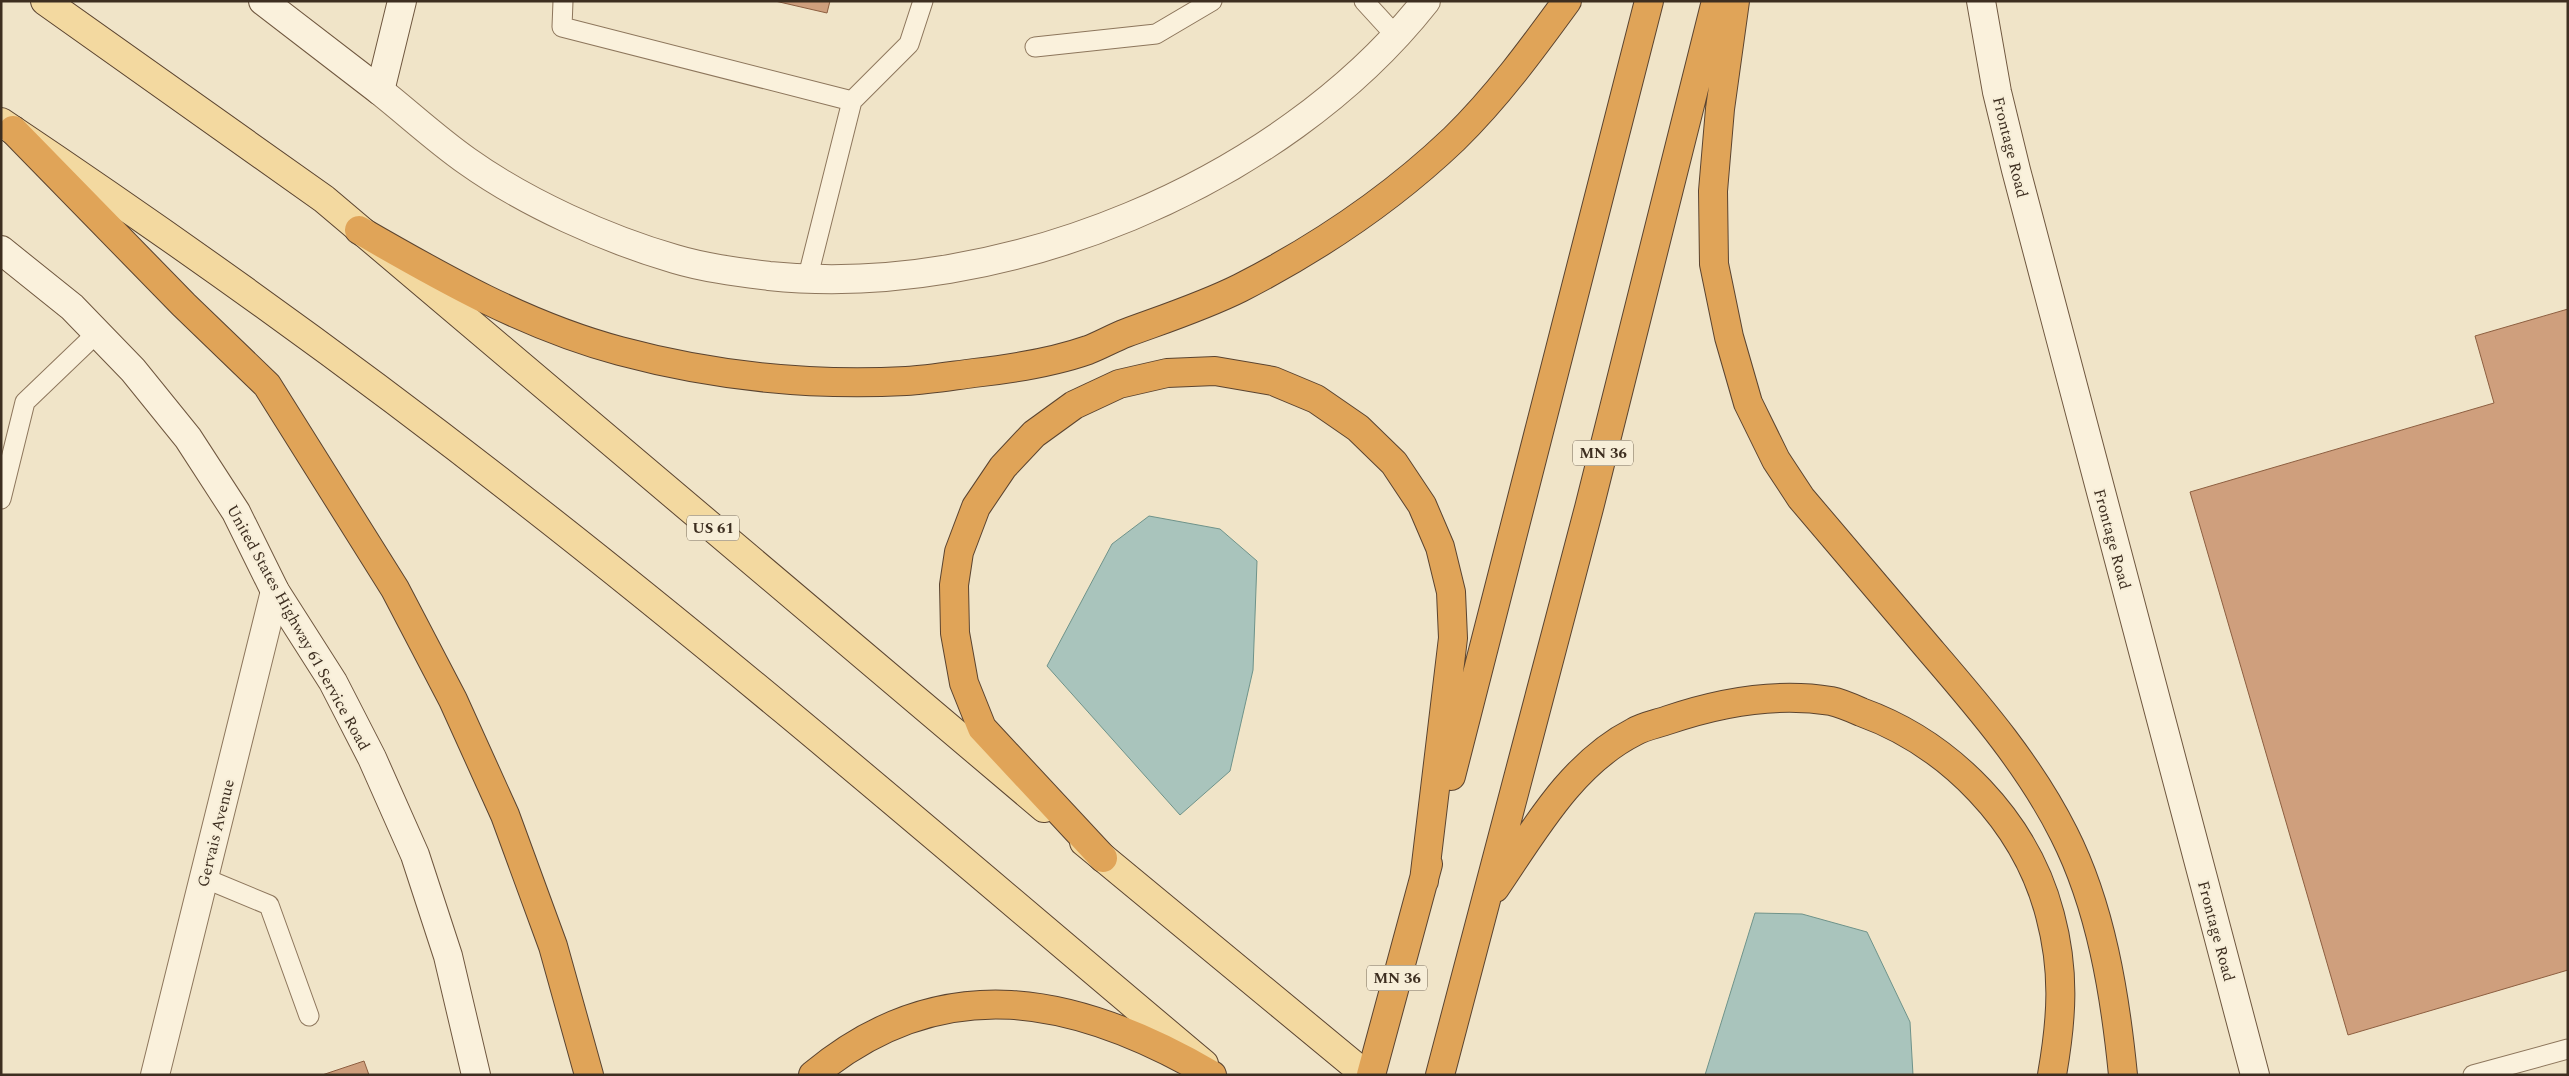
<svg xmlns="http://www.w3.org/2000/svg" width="2569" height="1076" font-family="Spectral,serif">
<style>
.water{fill:#a9c4bc;stroke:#6f938a}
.building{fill:#cf9f7d;stroke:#8d5f41}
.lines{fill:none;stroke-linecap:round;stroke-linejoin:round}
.lane-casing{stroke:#8d765c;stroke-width:21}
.street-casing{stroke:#8d765c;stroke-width:30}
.secondary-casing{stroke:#6f573f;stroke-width:30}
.primary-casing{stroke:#5b4430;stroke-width:30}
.highway-casing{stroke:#5b4430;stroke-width:30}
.lane{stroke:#faf1dc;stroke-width:19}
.street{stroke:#faf1dc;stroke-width:28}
.secondary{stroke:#faf1dc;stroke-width:28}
.primary{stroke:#f3d9a0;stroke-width:28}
.highway{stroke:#e0a458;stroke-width:28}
.labels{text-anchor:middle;stroke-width:4;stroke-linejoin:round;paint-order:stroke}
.shield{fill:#f7eed8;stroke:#756857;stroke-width:1}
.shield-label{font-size:15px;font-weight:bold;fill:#3d2e20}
.street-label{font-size:16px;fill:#3d2e20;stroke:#f7eed8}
</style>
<rect width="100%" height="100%" fill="#f0e4c8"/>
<!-- water -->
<path class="water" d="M1149 516 1220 529 1257 561 1253 670 1230 771 1180 815 1047 666 1112 544Z
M1755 913 1802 914 1867 932 1910 1022 1913 1075H1705Z"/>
<!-- building -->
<path class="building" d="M775 1H830L827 13Z
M2568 309V970L2348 1035 2190 492 2494 403 2475 336Z
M364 1061 369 1075H322Z"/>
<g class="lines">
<defs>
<path id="lane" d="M563 1 562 27 852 101 909 44 923 1
M1364 1 1396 36
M1035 47 1156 34 1212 1
M807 280 852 101
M1 499 25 402 97 333
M204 878 269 905 309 1016
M2473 1075 2568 1049"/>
<path id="street" d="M380 91C409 114 437 140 467 161 526 203 606 239 675 259 705 268 738 272 769 276 1001 300 1281 185 1426 1
M155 1075 275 591"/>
<path id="secondary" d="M263 1 380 91 402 1
M1981 1 1997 92 2016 170 2255 1075
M1 250 72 307 133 370 188 438 236 512 275 591 333 682 372 758 415 855 448 956 476 1075"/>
<path id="primary" d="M45 1 324 199 1044 808
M1 122C180 242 355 367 524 500 756 681 979 875 1204 1064
M1084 842 1366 1075"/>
<path id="highway" d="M1735 1 1720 109 1713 191 1714 264 1729 337 1748 403 1776 460 1801 498C1844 549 1888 600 1931 651 1980 708 2030 766 2064 834 2101 907 2115 994 2123 1075
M13 130 184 305 267 385 395 589 453 700 505 815 553 946 589 1075
M359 230C442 278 526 326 620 351 713 376 809 386 906 381 928 380 951 376 974 373 1010 369 1054 362 1088 350 1101 345 1113 338 1126 333 1164 319 1204 306 1240 288 1318 248 1391 199 1454 139 1497 97 1532 49 1567 1
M1451 776 1649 1
M1103 858 982 728 964 683 955 633 954 585 959 552 976 507 1003 467 1034 434 1074 405 1119 384 1167 373 1215 371 1273 381 1316 399 1358 428 1394 463 1422 505 1440 547 1451 592 1453 638 1424 881
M1495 888C1534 831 1571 764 1634 732 1644 726 1657 724 1668 720 1721 702 1775 692 1831 701 1841 703 1852 708 1861 712 1950 744 2026 822 2050 915 2065 971 2062 1018 2052 1075
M813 1075C943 967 1077 996 1212 1075
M1371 1075 1428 864
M1440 1075 1589 508 1716 1"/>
</defs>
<!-- lane casing -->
<use href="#lane" class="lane-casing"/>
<!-- street casing -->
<use href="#street" class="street-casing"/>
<!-- secondary casing -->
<use href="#secondary" class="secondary-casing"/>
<!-- primary casing -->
<use href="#primary" class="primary-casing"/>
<!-- highway casing -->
<use href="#highway" class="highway-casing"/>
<!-- lane -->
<use href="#lane" class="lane"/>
<!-- street -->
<use href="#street" class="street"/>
<!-- secondary -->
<use href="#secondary" class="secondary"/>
<!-- primary -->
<use href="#primary" class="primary"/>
<!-- highway -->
<use href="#highway" class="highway"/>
</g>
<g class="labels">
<!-- shield labels -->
<g class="shield">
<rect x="1573" y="440.5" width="60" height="25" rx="4"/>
<rect x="687" y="515.5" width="52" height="25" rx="4"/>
<rect x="1367" y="965.5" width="60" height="25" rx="4"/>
</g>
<g class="shield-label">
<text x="1603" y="458">MN 36</text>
<text x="713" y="533">US 61</text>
<text x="1397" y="983">MN 36</text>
</g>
<!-- street labels -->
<g class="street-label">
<text transform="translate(2011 147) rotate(76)" y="6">Frontage Road</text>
<text transform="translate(2113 539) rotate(75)" y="6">Frontage Road</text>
<text transform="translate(299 627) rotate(61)" y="6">United States Highway 61 Service Road</text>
<text transform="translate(215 833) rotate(-76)" y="6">Gervais Avenue</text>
<text transform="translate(2217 931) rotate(75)" y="6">Frontage Road</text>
</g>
</g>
<!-- border -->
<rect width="2569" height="1076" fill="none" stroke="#3d2e20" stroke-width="5"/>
</svg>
